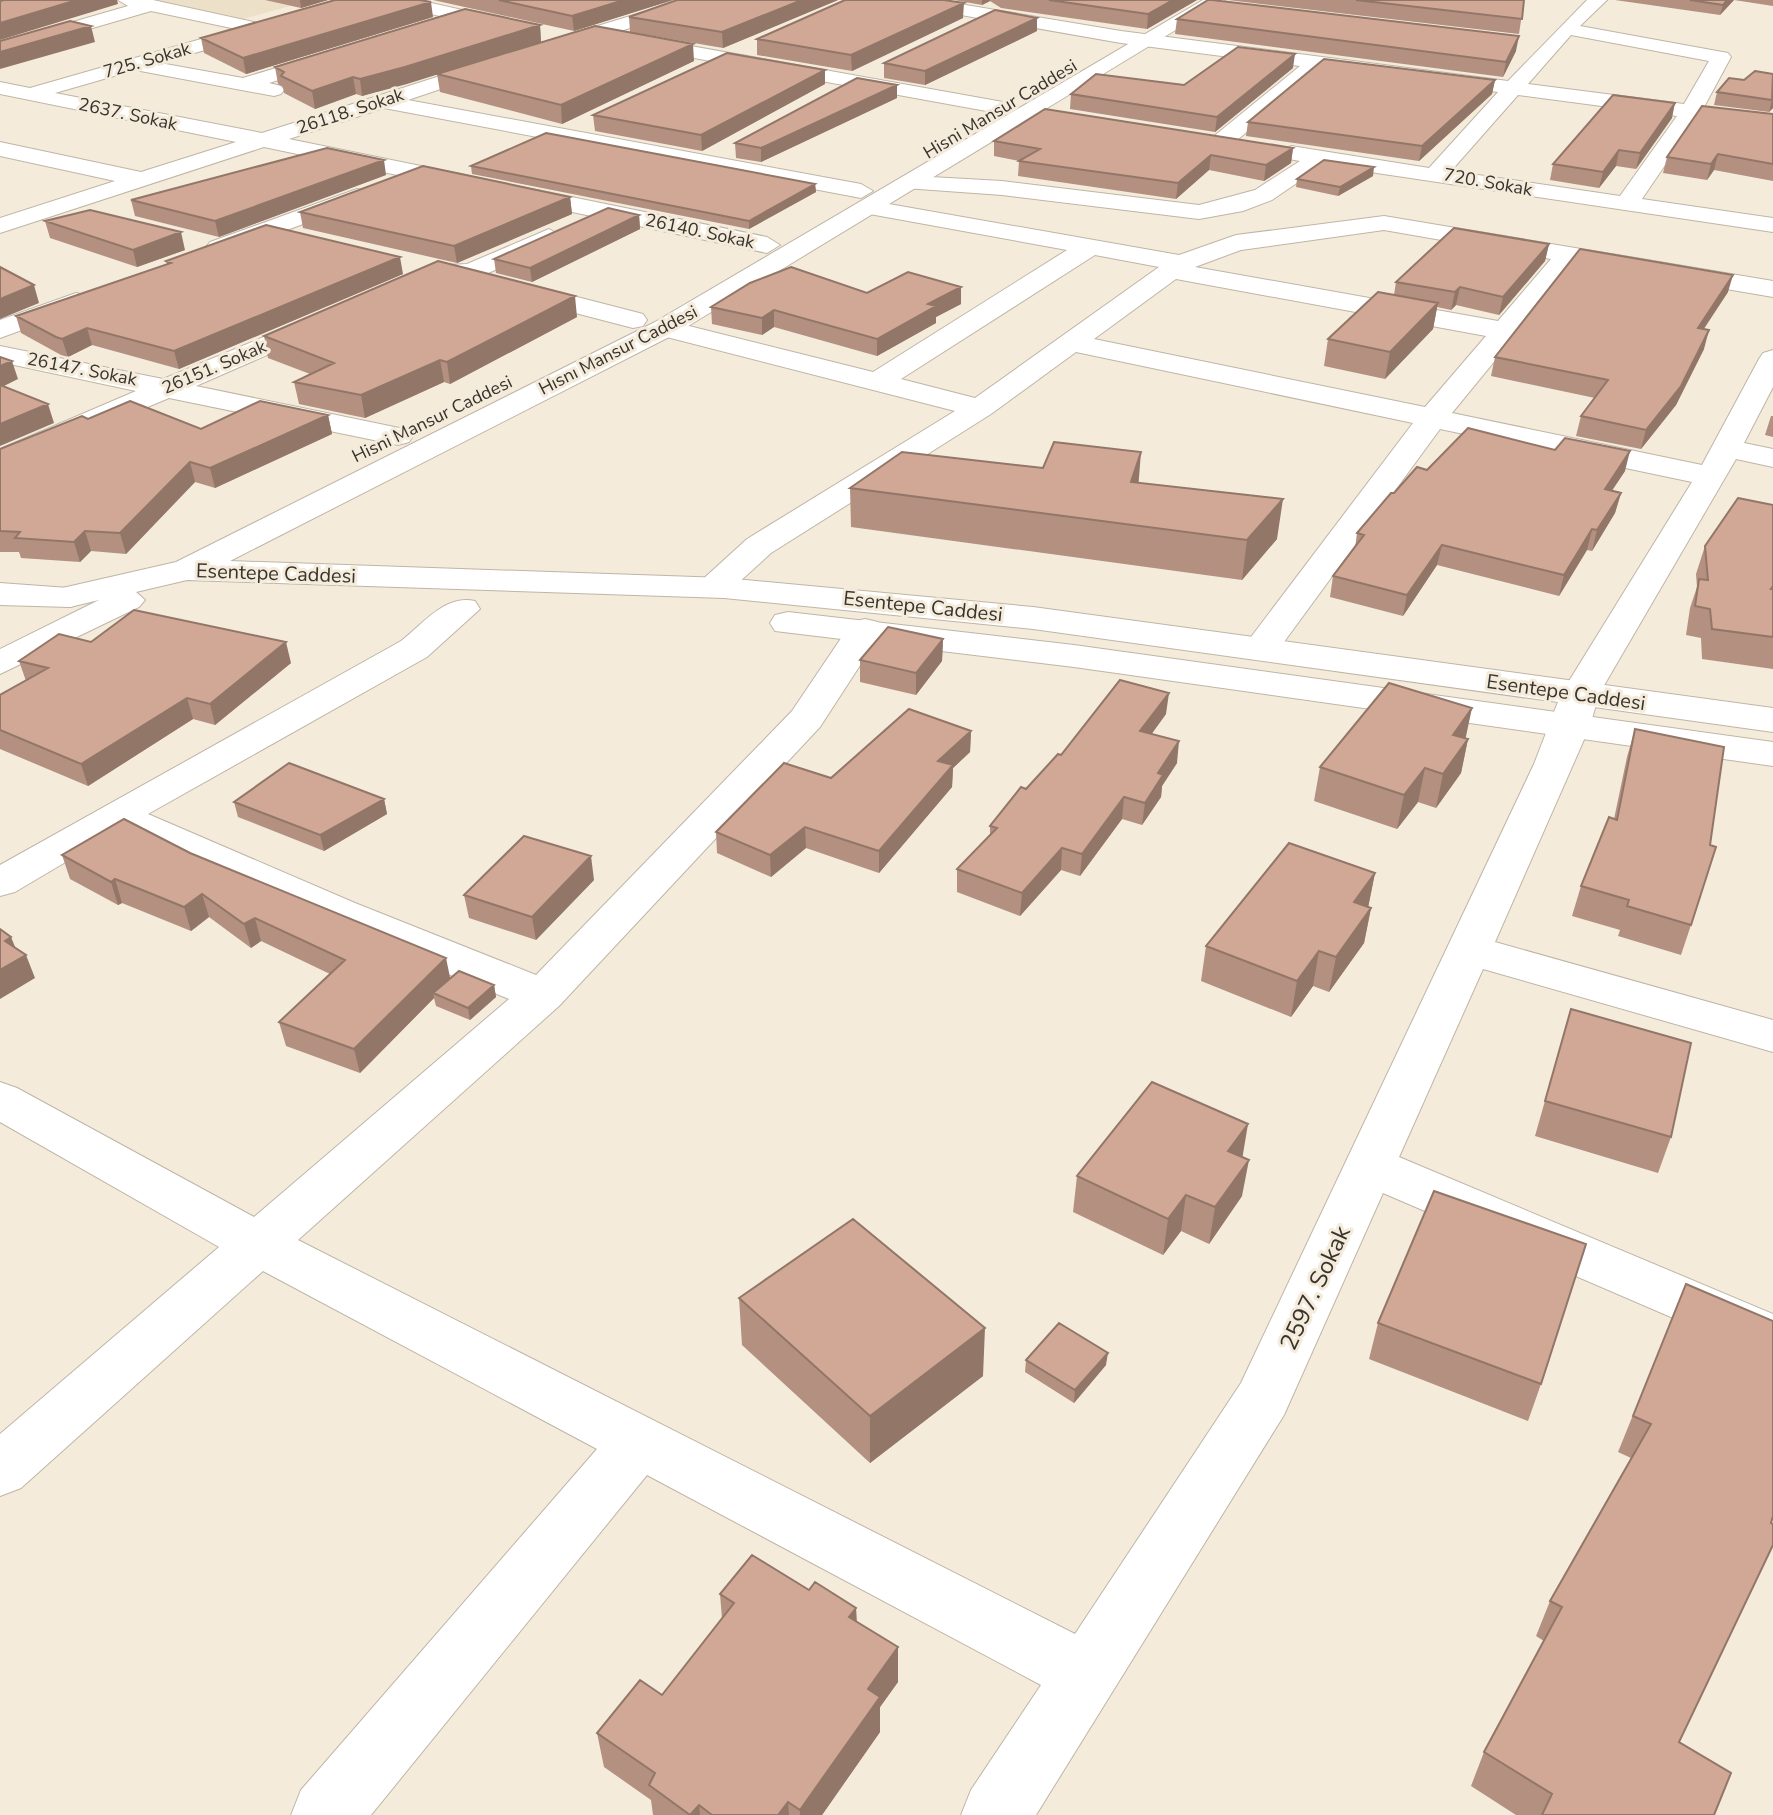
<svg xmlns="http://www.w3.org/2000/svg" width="1773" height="1815" font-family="'Nunito Sans',sans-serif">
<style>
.built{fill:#ede0c9}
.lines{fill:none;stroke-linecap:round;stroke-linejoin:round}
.minor-casing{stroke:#bfb5a6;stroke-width:2}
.major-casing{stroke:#bfb5a6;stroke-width:2}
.minor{fill:#fff;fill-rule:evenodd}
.major{fill:#fff;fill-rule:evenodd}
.wall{fill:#b39080}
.shaded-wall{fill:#927668}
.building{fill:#d0a895;stroke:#927668;stroke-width:2}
.labels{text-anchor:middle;stroke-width:6;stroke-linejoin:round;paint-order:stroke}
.far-street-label{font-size:18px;fill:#37332d;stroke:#f4ebdb}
.street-label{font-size:20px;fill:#37332d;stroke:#f4ebdb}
.near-street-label{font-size:24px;fill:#37332d;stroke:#f4ebdb}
</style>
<rect width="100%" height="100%" fill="#f4ebdb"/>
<!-- built -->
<path class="built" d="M157 0H312L243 19Z"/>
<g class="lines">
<defs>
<path id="minor" d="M118 0H153L258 23 339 0H368L365 4 160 63 243 78 335 50 345 56 342 60 269 83 281 86 284 90 281 94 274 96 135 70 55 93 262 133 493 59 503 65 500 69 408 100 861 184 873 191 861 198 384 108 289 139 767 237 780 245 767 253 264 147 0 233V218L115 181 0 156V142L141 172 236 142 0 94V82L30 88 236 29 151 11 0 55V43L128 6Z
M385 0H418L515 22 517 26 508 32 388 4Z
M683 0H711L708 4 562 49 555 51 545 45 548 41Z
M895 0H936L1121 31 1508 81 1587 0H1607L1580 26 1728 53 1731 57 1704 107 1773 116V128L1697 118 1642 199 1773 218V232L1323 165 1272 200 1243 211 1199 219 1002 195 905 188 901 183 913 176 1002 181 1199 205 1255 190 1300 161 1283 158 1280 153 1291 146 1429 168 1498 92 1321 69 1229 147 1221 149 1210 142 1213 137 1300 66 1121 43 904 5ZM1571 35 1709 61 1684 104 1528 84ZM1518 95 1677 116 1620 196 1451 171Z
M635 36 1003 102 1014 108 1003 114 628 46 625 42Z
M357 189 365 191 369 196 365 201 228 252H210L206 247 210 242Z
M872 201 1179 255 1236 235 1384 216 1773 281V297L1575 263 1452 413 1702 465 1759 359 1763 353 1773 350V387L1744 443 1773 449V467L1736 459 1599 694 1590 726 1495 942 1773 1020V1052L1483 969 1399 1157 1773 1314V1361L1383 1193 1284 1415 1036 1815H961L971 1790 1041 1685 647 1475 371 1815H291L301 1790 597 1449 263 1271 21 1488 0 1496V1434L219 1247 0 1122V1082L17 1088 254 1217 509 999 323 923 118 831 15 892 0 896V865L401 641C423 624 445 594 475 601L480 609 427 657 148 814 355 903 536 975 792 711 852 622 865 619 878 622 883 630 820 727 559 1006 298 1240 1075 1634 1241 1383 1534 764 1561 694 1692 482 1440 429 1273 657 1260 660 1247 657 1242 649 1413 423 1076 352 991 414 771 553 726 594 714 597 702 594 697 587 702 580 747 539 955 411 655 334 651 328 655 322 665 320 873 372 1067 250 864 213 860 208ZM1384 230 1551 259 1498 321 1195 267 1241 250ZM1095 255 1159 267 975 398 901 379ZM1176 279 1486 336 1425 407 1094 339Z
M549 229 561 236 558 241 484 275 457 282 441 279 416 289 403 281 429 266 467 264Z
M519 282 643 314 647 320 643 326 633 328 510 296 506 290 510 284Z
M76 293 85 295 89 301 85 307 0 338V320Z
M319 314 329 316 333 322 329 328 196 386 409 430 413 436 409 442 398 445 169 398 0 469V449L136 391 0 362V346L163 379Z
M0 583 82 589 88 596 82 603 70 607 0 605Z"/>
<path id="major" d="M1203 0H1225L675 334 230 561 724 578 1033 607 1773 708V732L1033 629 724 598 187 580 136 592 145 600 139 607 0 674V649L99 600 70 607 58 603 52 596 58 589 176 562 655 322Z
M788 612 1074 645 1773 742V766L1074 667 775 631 770 623 775 615Z"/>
</defs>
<!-- minor casing -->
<use href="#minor" class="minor-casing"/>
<!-- major casing -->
<use href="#major" class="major-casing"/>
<!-- minor -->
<use href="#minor" class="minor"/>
<!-- major -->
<use href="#major" class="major"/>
</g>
<!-- wall -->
<path class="wall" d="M265 0H328L301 8Z
M433 0H673L574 31Z
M677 0H838L723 48 630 32 629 17Z
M954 0H1197L1147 29 1001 8 990 1 982 5Z
M1228 0H1524L1519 34Z
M1615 0H1773V6L1734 0 1720 15Z
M433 17 246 74 204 53 201 38Z
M963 18 852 71 757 55V39Z
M1177 19 1516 51 1503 77 1175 34Z
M540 25 541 42 694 61 562 124 440 92 437 74 362 96 356 94 315 109 284 93 283 87 278 84 275 67Z
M1037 31 925 85 884 78V63Z
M1293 68 1215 132 1070 109 1071 94 1184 85Z
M1773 74V108L1769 112 1714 105 1717 92 1744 80Z
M1495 80 1492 94 1419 161 1246 136 1248 122Z
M825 84 702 151 595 131 593 115Z
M897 85V98L761 162 736 158 735 143Z
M1773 114V181L1714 170 1707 180 1663 173 1667 157Z
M1672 118 1636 169 1616 166 1599 188 1550 180 1553 164Z
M994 141 1293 148 1291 163 1264 181 1209 170 1176 199 1018 176 1019 161 994 156Z
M471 166 815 184 816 192 749 229 472 174Z
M386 175 219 237 135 216 131 200Z
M1373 176 1338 196 1296 187 1297 179Z
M570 197 572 214 457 263 303 228 300 212Z
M639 215 640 229 532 282 496 273 494 259Z
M45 221 185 250 137 267 50 238Z
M1549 244 1545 261 1499 315 1456 305 1451 310 1437 307 1433 329 1385 379 1324 366 1328 339 1394 295 1396 282Z
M166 261 403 274 179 369 92 345 68 357 61 355 21 333 16 316 167 264Z
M1728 292 1704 329V349L1676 405 1641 449 1576 436 1581 416 1595 398 1491 376 1495 357Z
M867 293 961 304 936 317V323L877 356 774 327 762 335 712 324 711 307Z
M577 317 450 384 444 382 365 418 299 404 294 382 310 374 268 358 264 336Z
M328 415 332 434 215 488 195 482 126 554 91 551 80 562 21 558 19 552H0V449L88 419 201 429Z
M1771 416H1773V437L1765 435Z
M1427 470 1625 471 1612 491 1621 493 1615 513 1592 551 1587 550 1559 596 1437 565 1403 616 1330 597 1333 576 1355 548 1357 533 1394 493Z
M1138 483 1277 539 1242 580 851 527 850 488Z
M1773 505V669L1702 659 1701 638 1686 635 1690 608 1697 587 1696 574 1705 546Z
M943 639 942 661 916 695 860 682V660Z
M91 642 291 663 215 725 193 719 88 786 0 749V695L26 681 19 661Z
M1166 714 1151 734 1177 763 1162 786 1161 797 1142 825 1122 819 1080 876 1061 870 1020 916 957 892V869L990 836V826L1026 789 1061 755Z
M1635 729 1691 925 1681 955 1618 936 1620 930 1572 916 1581 886 1614 819 1627 757Z
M971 731 970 752 953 768 952 787 879 873 806 848 771 877 717 853 716 832 831 778Z
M1468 739 1461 773 1436 808 1418 802 1397 829 1314 801 1320 767Z
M384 799 387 814 324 851 238 817 234 802Z
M190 853 450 979 494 985 496 997 470 1020 436 1006 434 998 360 1073 286 1046 279 1022 330 974 261 941 251 948 209 917 191 931 122 903 118 905 70 879 62 855Z
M1375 873 1368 907 1371 908 1364 943 1329 992 1313 986 1291 1017 1201 981 1206 946Z
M594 880 536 940 469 918 464 895Z
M1571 1009 1671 1137 1658 1173 1535 1136Z
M1242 1157V1196L1209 1244 1181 1231 1163 1255 1073 1212 1077 1176Z
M1686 1284 1679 1742 1714 1815H1516L1471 1786 1484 1752 1544 1641 1536 1636 1550 1601 1631 1458 1618 1452Z
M739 1298 983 1376 870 1463 742 1345Z
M1378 1323 1541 1384 1528 1421 1369 1359Z
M1026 1360 1106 1365 1074 1403 1025 1372Z
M809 1590 856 1608 857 1622 898 1647V1682L880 1707V1732L822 1815H653L651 1800 604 1767 597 1733 662 1695 722 1619 720 1594Z"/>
<!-- shaded-wall -->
<path class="shaded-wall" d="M77 0H117L118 4 0 40V23Z
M300 0H328L301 8Z
M624 0H673L574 31 572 16Z
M802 0H838L723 48 722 32Z
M982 0H990V1L982 5Z
M1173 0H1197L1147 29 1148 14Z
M1727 0H1734L1720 15 1723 5Z
M431 2 433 17 246 74 243 58Z
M964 3 963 18 852 71 851 55Z
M1037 18V31L925 85V71Z
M540 25 541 42 407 84 362 96 360 79Z
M91 26 95 42 0 69V52Z
M1519 36 1516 51 1503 77 1506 62Z
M693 44 694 61 562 124 561 105Z
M1295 54 1293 68 1215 132 1217 117Z
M825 70V84L702 151 701 135Z
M353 77 356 94 315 109 312 91Z
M1495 80 1492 94 1419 161 1422 146Z
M897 85V98L761 162V148Z
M1773 99V108L1769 112 1772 100Z
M1675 103 1672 118 1636 169 1640 153Z
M1293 148 1291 163 1264 181 1266 165Z
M1619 150 1616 166 1599 188 1603 172Z
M1718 154 1714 170 1707 180 1711 164Z
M1211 155 1209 170 1176 199 1178 183Z
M384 160 386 175 219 237 215 221Z
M1374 167 1373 176 1338 196 1340 187Z
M815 184 816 192 749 229V221Z
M570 197 572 214 457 263 454 246Z
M639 215 640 229 532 282 530 268Z
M181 232 185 250 137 267 133 250Z
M1549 244 1545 261 1499 315 1503 297Z
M400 257 403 274 179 369 174 351Z
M1733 275 1728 292 1692 346 1698 328Z
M34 285 39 303 0 319V299Z
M961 287V304L936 317V323L877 356V339L928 304Z
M1460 287 1456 305 1451 310 1455 292Z
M575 296 577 317 450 384 447 362Z
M1438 303 1433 329 1385 379 1390 352Z
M774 310V327L762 335V318Z
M87 328 92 345 68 357 62 339Z
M1709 330 1704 349 1676 405 1641 449 1646 430Z
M440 360 444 382 365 418 361 395Z
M12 361 18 379 0 388V366Z
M48 404 54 423 0 446V424Z
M328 415 332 434 215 488 210 468Z
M1630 451 1625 471 1599 509 1605 489Z
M1141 452 1138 490 1131 482Z
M190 462 195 482 126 554 120 533Z
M1621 493 1615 513 1592 551 1597 530Z
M1283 499 1277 539 1242 580 1247 540Z
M1592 529 1587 550 1559 596 1564 575Z
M85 531 91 551 80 562 74 542Z
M1442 545 1437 565 1403 616 1407 595Z
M943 639 942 661 916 695V673Z
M286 642 291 663 215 725 210 704Z
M1169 693 1166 714 1138 753 1140 731Z
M187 698 193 719 88 786 81 764Z
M1472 708 1465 741 1453 735Z
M971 731 970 752 953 768 952 787 879 873V851L938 761Z
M1468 739 1461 773 1436 808 1443 774Z
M1179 741 1177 763 1162 786 1161 797 1142 825 1145 803 1158 773Z
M1425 768 1418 802 1397 829 1404 795Z
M1124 797 1122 819 1080 876 1082 854Z
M384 799 387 814 324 851 320 835Z
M805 827 806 848 771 877 770 855Z
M1062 848 1061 870 1020 916 1022 893Z
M591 856 594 880 536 940 532 917Z
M1375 873 1368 908 1354 902Z
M115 879 122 903 118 905 111 882Z
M202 894 209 917 191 931 184 907Z
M1371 908 1364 943 1329 992 1336 957Z
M255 918 261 941 251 948 244 924Z
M11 937 20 959 26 955 35 978 0 999V970L5 941Z
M1319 951 1313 986 1291 1017 1297 981Z
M446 958 451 982 433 993 434 998 360 1073 354 1049Z
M494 985 496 997 470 1020 468 1008Z
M1248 1124 1242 1160 1228 1151Z
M1249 1160 1242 1196 1209 1244 1215 1207Z
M1186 1195 1181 1231 1163 1255 1168 1219Z
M985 1328 983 1376 870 1463V1416Z
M1108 1353 1106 1365 1074 1403 1075 1390Z
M856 1608 857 1643 849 1617Z
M898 1647V1682L880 1707V1732L822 1815H800V1810L868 1689Z
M788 1802 789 1815H778Z
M699 1805 700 1815H691Z"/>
<!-- building -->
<path class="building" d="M4 0H77L0 23V1Z
M335 0H420L431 2 243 58 201 38Z
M499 0H624L572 16Z
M677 0H802L722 32 629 17Z
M845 0H944L964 3 851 55 757 39Z
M1049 0H1173L1148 14Z
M1208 0H1212L1519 36 1506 62 1177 19Z
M1356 0H1524L1522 19Z
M1690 0H1727L1723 5Z
M465 9 540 25 405 67 360 79 353 77 312 91 281 76 284 72 275 67Z
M995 10 1037 18 925 71 884 63Z
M70 21 91 26 0 52V41Z
M595 26 693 44 561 105 437 74Z
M1238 47 1295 54 1217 117 1071 94 1096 74 1184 85Z
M727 53 825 70 701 135 593 115Z
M1324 59 1495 80 1422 146 1248 122Z
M1755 71 1773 74 1772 100 1717 92 1729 78 1744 80Z
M857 78 897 85 761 148 735 143Z
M1613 95 1675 103 1640 153 1619 150 1603 172 1553 164Z
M1702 106 1773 114V164L1718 154 1711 164 1667 157Z
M1045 109 1293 148 1266 165 1211 155 1178 183 1019 161 1040 149 994 141Z
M546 133 815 184 749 221 471 166Z
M327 148 384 160 215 221 131 200Z
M1324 160 1374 167 1340 187 1297 179Z
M423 166 570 197 454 246 300 212Z
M608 208 639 215 530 268 494 259Z
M90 210 181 232 133 250 45 221Z
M266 225 400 257 174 351 87 328 62 339 56 337 16 316 171 263 166 261Z
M1454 228 1549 244 1503 297 1460 287 1455 292 1396 282Z
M1580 249 1733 275 1698 328 1709 330 1681 386 1646 430 1581 416 1608 380 1495 357Z
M438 261 575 296 447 362 440 360 361 395 294 382 334 363 264 336Z
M0 267 34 285 0 299Z
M791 267 867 293 908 272 961 287 928 304 936 306 877 339 774 310 762 318 711 307 750 283Z
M1378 292 1438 303 1390 352 1328 339Z
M0 357 12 361 0 366Z
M0 385 48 404 0 424Z
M130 401 201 429 260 401 328 415 210 468 190 462 120 533 85 531 74 542 15 538 20 532 0 531V449L82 416 88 419Z
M1468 428 1555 450 1565 438 1630 451 1605 489 1621 493 1597 530 1592 529 1564 575 1442 545 1407 595 1333 576 1364 535 1357 533 1391 493H1394L1417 467 1427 470Z
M1054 442 1141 452 1131 482 1283 499 1247 540 850 488 902 452 1043 468Z
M1738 498 1773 505V586L1771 589H1773V637L1712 629 1710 609 1695 606 1699 579 1708 580 1705 546Z
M134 610 286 642 210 704 187 698 81 764 0 730V695L48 668 19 661 59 634 91 642Z
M888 627 943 639 916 673 860 660Z
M1120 680 1169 693 1140 731 1179 741 1158 773 1163 775 1145 803 1124 797 1082 854 1062 848 1022 893 957 869 997 828 990 826 1021 787 1026 789 1058 754 1061 755Z
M1389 683 1472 708 1453 735 1468 739 1443 774 1425 768 1404 795 1320 767Z
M909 709 971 731 938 761 953 765 879 851 805 827 770 855 716 832 784 763 831 778Z
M1635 729 1724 747 1710 845 1716 847 1691 925 1627 906 1629 900 1581 886 1609 817 1617 820Z
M289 763 384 799 320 835 234 802Z
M124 819 190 853 446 958 354 1049 279 1022 345 960 255 918 244 924 202 894 184 907 115 879 111 882 62 855Z
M524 836 591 856 532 917 464 895Z
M1289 843 1375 873 1354 902 1371 908 1336 957 1319 951 1297 981 1206 946Z
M0 929 11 937 5 941 26 955 0 970Z
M459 971 494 985 468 1008 433 993Z
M1571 1009 1691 1043 1671 1137 1545 1101Z
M1152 1082 1248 1124 1228 1151 1249 1160 1215 1207 1186 1195 1168 1219 1077 1176Z
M1434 1191 1586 1244 1541 1384 1378 1323Z
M853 1219 985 1328 870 1416 739 1298Z
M1686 1284 1773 1321V1516L1771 1523 1773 1524V1545L1679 1742 1731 1773 1714 1815H1542L1552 1794 1484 1752 1562 1607 1550 1601 1651 1424 1633 1416Z
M1059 1323 1108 1353 1075 1390 1026 1360Z
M752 1555 809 1590 815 1582 856 1608 849 1617 898 1647 868 1689 880 1697 800 1810 788 1802 778 1815H712L699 1805 690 1815 649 1785 655 1773 597 1733 640 1680 662 1695 734 1603 720 1594Z"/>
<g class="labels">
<!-- far-street labels -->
<g class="far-street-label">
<text transform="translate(147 60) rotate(-16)" y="6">725. Sokak</text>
<text transform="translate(1000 109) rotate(-31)" y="6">Hisni Mansur Caddesi</text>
<text transform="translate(350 111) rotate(-18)" y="6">26118. Sokak</text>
<text transform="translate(128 114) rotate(12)" y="6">2637. Sokak</text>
<text transform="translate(1488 182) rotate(10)" y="6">720. Sokak</text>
<text transform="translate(700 231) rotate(12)" y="6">26140. Sokak</text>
<text transform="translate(618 350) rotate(-27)" y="6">Hısnı Mansur Caddesi</text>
<text transform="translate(214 367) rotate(-23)" y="6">26151. Sokak</text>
<text transform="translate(82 369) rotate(11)" y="6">26147. Sokak</text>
<text transform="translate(432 419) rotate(-26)" y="6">Hisni Mansur Caddesi</text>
</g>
<!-- street labels -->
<g class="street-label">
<text transform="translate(276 573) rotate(2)" y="7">Esentepe Caddesi</text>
<text transform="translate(923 606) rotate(6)" y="7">Esentepe Caddesi</text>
<text transform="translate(1566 692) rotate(8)" y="7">Esentepe Caddesi</text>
</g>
<!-- near-street labels -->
<g class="near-street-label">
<text transform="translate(1315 1288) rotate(-65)" y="8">2597. Sokak</text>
</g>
</g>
</svg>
